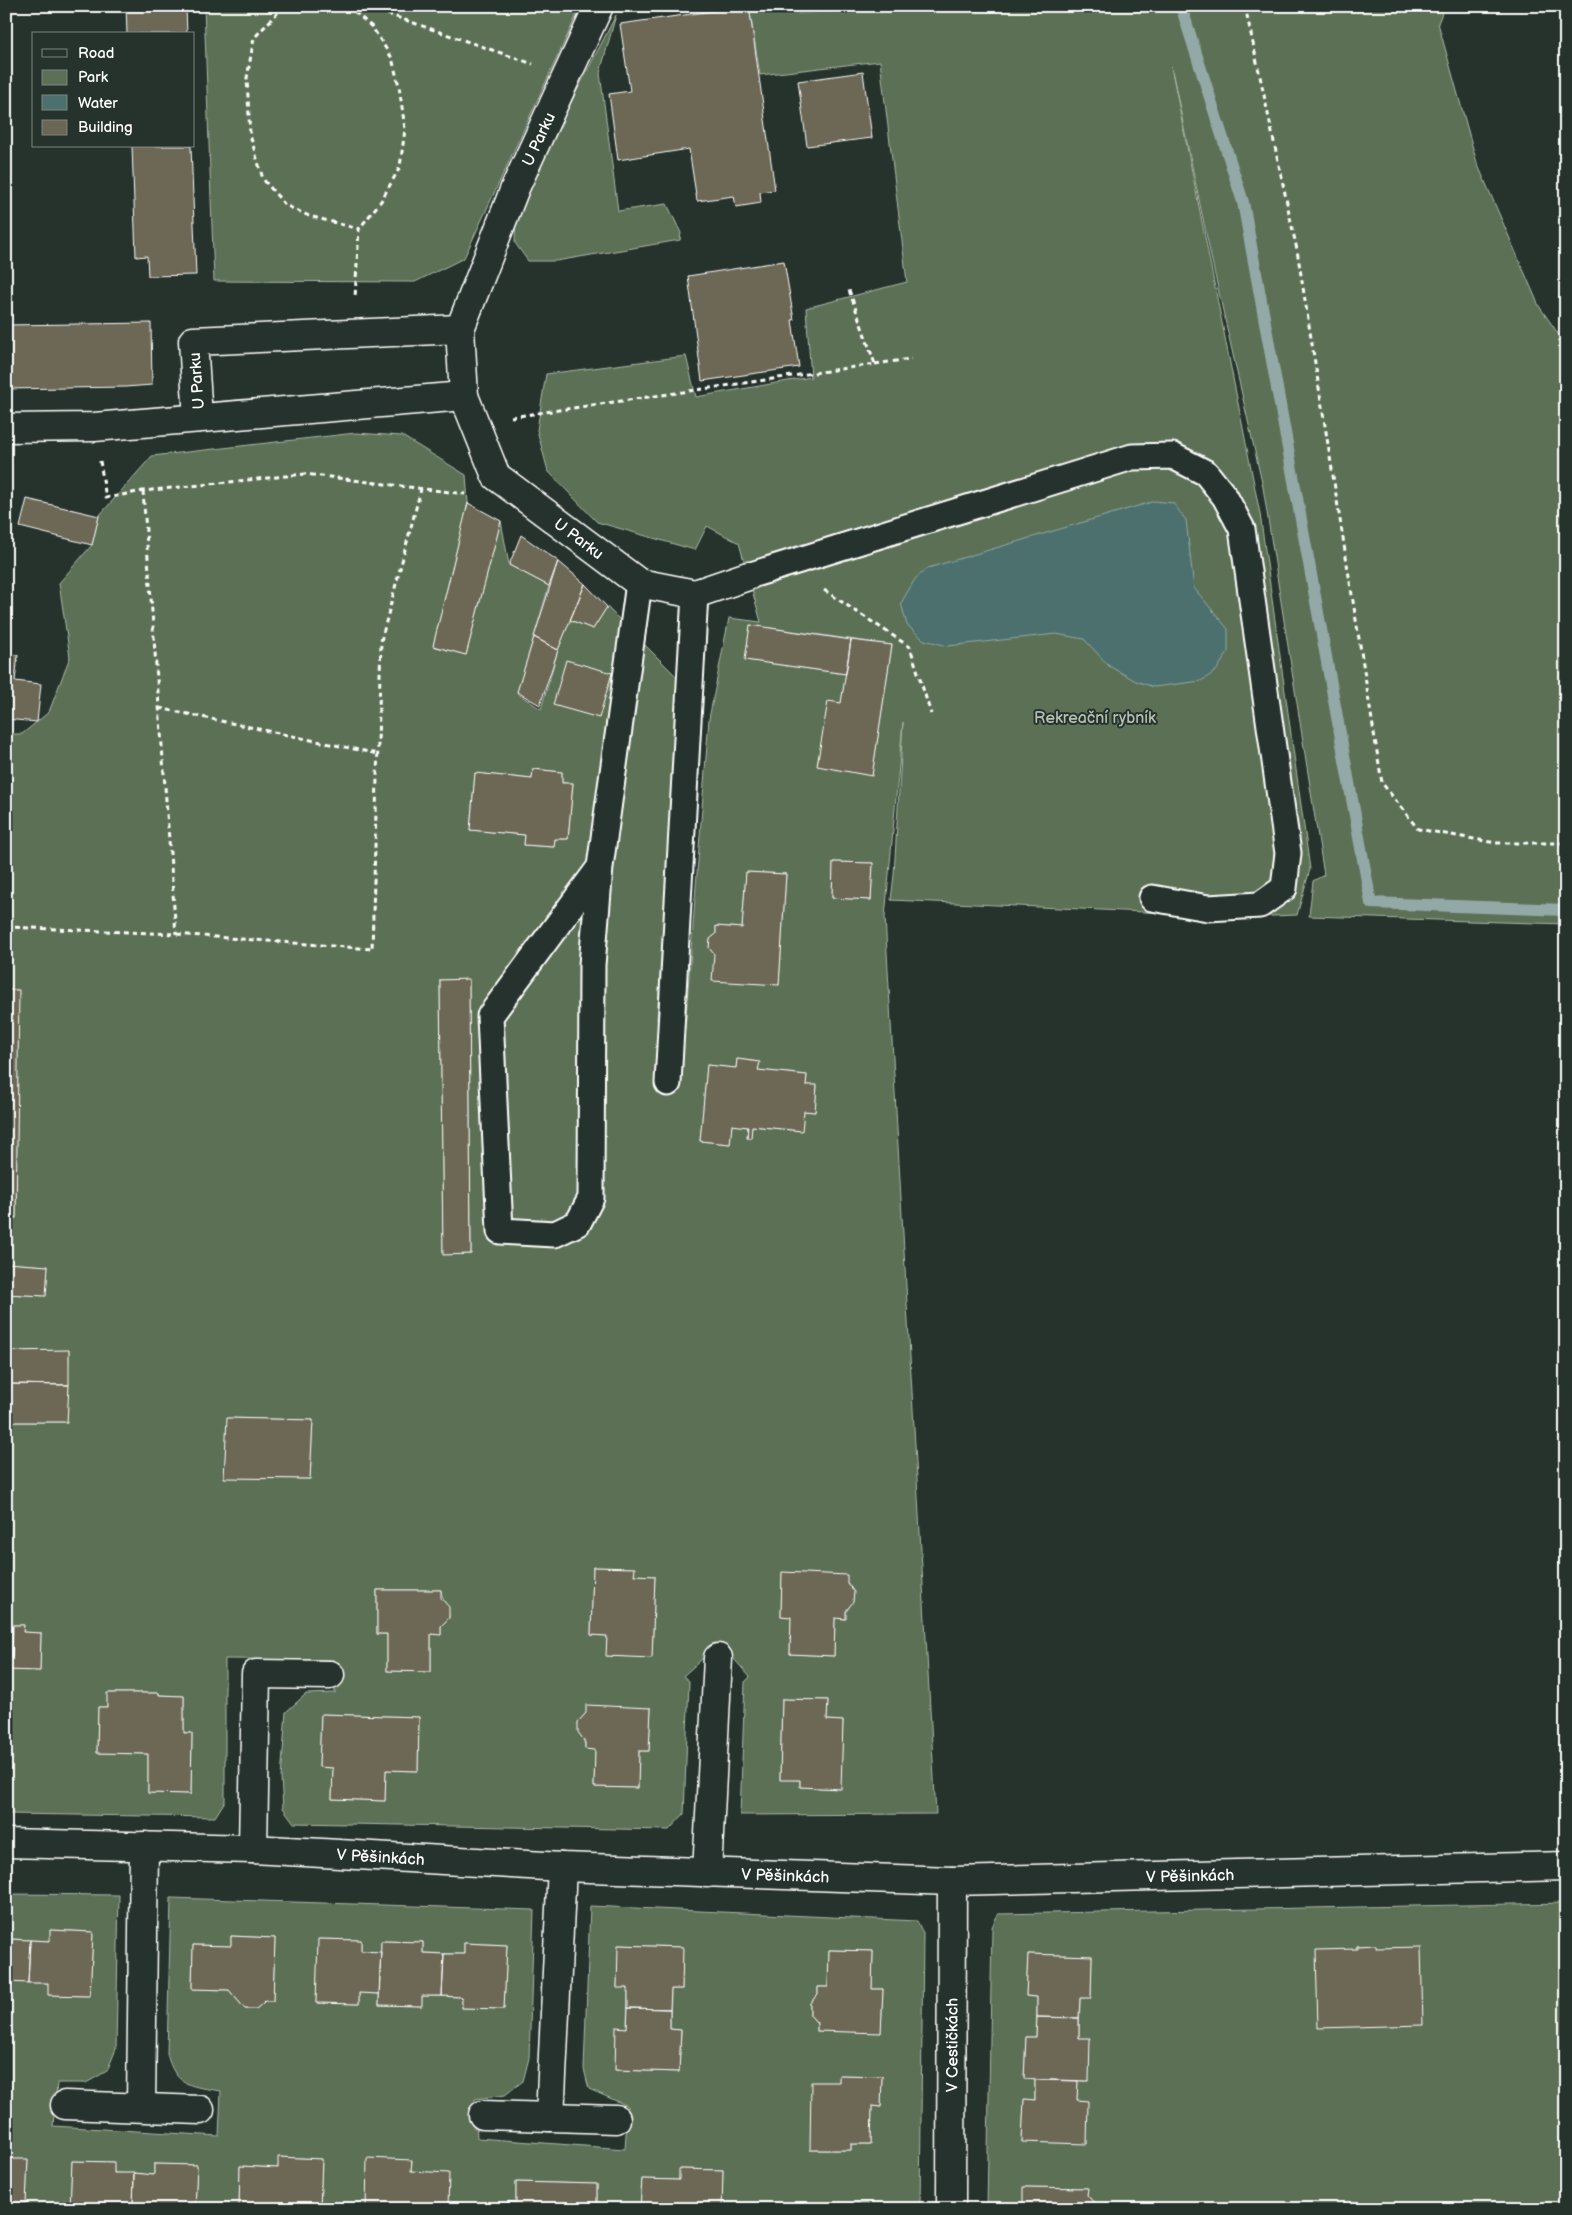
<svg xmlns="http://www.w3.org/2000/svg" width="1572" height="2215" font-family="'Balsamiq Sans',sans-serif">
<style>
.green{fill:#5b7054;stroke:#adb8aa;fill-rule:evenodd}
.water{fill:#4b706e;stroke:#93a9a8}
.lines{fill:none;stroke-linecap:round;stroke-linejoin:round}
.stream{stroke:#93a9a8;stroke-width:12}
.building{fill:#6c6755;stroke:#fff}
.service-casing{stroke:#fff;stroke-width:29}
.minor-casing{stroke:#fff;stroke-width:31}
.path{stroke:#fff;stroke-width:3;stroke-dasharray:5 4;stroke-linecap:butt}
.service{stroke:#26332d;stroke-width:25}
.minor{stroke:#26332d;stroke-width:28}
.labels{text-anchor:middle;stroke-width:4;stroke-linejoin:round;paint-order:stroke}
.street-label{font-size:16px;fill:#fff;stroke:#26332d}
.park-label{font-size:16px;fill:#b5bfb2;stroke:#26332d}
</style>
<rect width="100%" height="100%" fill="#26332d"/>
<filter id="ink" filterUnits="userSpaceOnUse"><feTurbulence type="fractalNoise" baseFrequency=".02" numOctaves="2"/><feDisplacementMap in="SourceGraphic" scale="10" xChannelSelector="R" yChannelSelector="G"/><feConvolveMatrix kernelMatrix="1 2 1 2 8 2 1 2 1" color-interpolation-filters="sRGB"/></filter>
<g filter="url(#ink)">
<!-- green -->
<path class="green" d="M204 6H581L464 258 415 282 214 281Z
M749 6 774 13 930 6H1445L1438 23 1477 163 1539 306 1566 345V924L1309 916 1313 881 1324 875 1263 487 1214 271 1171 66 1260 514 1310 869 1297 915 1249 917 891 900 894 875 903 722 885 917 936 1814 740 1815 745 1682 750 1677 726 1650 711 1651 683 1676 689 1681 684 1814 669 1830 294 1823 283 1808 281 1778 286 1712 306 1694 335 1693 333 1660 225 1659V1801L215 1817 6 1814V1670L40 1671 41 1633 23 1632 24 1625H14L12 1656H6V1422H67L69 1351H6V1294L46 1296 48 1266 6 1263V1218H16L18 990H6V734H22L49 712 70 657 59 583 92 545 99 516 152 456 356 433 402 436 466 475 468 503 433 646 466 655 501 521 509 565 549 586 517 693 541 709 558 650 570 620 593 629 607 607 681 681 657 1020 685 1028 709 719 729 618 761 622 739 543 707 526 695 550 597 522 548 471 537 430 546 374 686 356 696 397 811 377 806 308 907 282 880 61 760 75ZM750 625 892 645 872 775 841 703 846 674 745 660ZM533 769 562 772V783H573L568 839H555L554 847 524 845 525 835 470 830 475 773 532 779ZM833 862 873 863 871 900 832 898ZM746 872 786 874 779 985 714 954 709 948 710 939 716 934V926L742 928ZM440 980H469L471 1254H443ZM737 1059 759 1062 758 1070 807 1075 806 1085 817 1086 815 1112 804 1111 801 1131 752 1126 751 1138H747L748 1127 732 1125 730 1144 700 1141 707 1065 736 1068ZM228 1418 313 1420 310 1479 224 1477ZM593 1567 634 1568V1575L655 1576 652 1657 607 1656V1636L591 1635ZM782 1573 848 1583C861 1602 847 1601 845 1619L835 1618 834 1656 790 1654 791 1617 781 1616ZM377 1590H441C442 1601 449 1605 449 1618L441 1626V1634H431V1671H387V1634H377ZM108 1693H159V1695L184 1696V1733H192L191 1794 148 1793V1754L97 1753 98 1707H107ZM782 1699 828 1700 827 1720 843 1721 840 1789 800 1787V1780L780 1779ZM651 1708 649 1751H639L638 1788 594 1787 595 1750 585 1749C585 1739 578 1733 578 1722L586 1713ZM321 1714 419 1717 418 1771 386 1770 385 1801 332 1799 333 1768 319 1767Z
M616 15 600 73 618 211 667 204 681 233 680 240 556 261H528L515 243 516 209Z
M6 1894 119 1895 116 2049 107 2071 86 2083H57L53 2126 219 2136 221 2091C191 2086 176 2087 167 2054L171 1898 534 1910 529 2058 523 2081 505 2095 475 2099 477 2138 625 2149 628 2106 589 2089 584 2069 590 1906 917 1921 923 1933 920 2209H868L867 2204H827L826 2209H722L723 2170 680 2169 679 2180 642 2179 640 2209H597V2184L516 2182V2202H508V2209H448L411 2171 412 2161 366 2209H320L322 2159 279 2157 278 2168 240 2166 239 2209H195L197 2165 154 2164V2175L114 2173 113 2162 72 2161 70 2209H6V2203H26L28 2160 6 2159V1993H8V1982L48 1983 49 1995 90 1996 93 1932 51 1930 50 1941 10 1939V1929H6ZM231 1936 275 1938 273 2001H265L256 2009H245L229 1990 192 1989 193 1945 231 1946ZM319 1939 361 1940V1951L381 1952V1941L423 1942V1953L464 1954V1943L507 1945 504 2009 462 2008V1997L422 1996 421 2006 379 2005V1994L359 1993V2004L316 2003ZM619 1945 682 1947V1989H671L670 2029 681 2030 679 2072 615 2070 627 2028 628 1988 617 1987ZM829 1950 873 1951 872 1989H883L881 2032 817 2031V2023L810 2015V2003L818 1994V1987H828ZM840 2075 882 2076 881 2107 872 2106 871 2144H851V2150H810L839 2082Z
M1566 1903V2209H1095V2204L1087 2195V2188L1024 2187 1023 2209H987L992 1927 998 1914ZM1376 1945V1948L1318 2028 1357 1946ZM1028 1954 1092 1956 1091 1997 1080 1998 1079 2038 1089 2081H1078L1077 2100 1022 2142 1024 2100H1035V2080L1024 2079 1026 2037H1036L1037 1997 1026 1996Z"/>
<!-- water -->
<path class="water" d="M1155 501 1173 503 1186 520 1194 588 1228 629V652L1216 671 1201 681 1154 687 1136 681 1109 666 1084 639 1056 634 948 646 924 640 907 625 901 603 915 579 928 568Z"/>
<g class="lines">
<!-- stream -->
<path class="stream" d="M1181 6 1243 202 1371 903 1566 910
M799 8 838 6"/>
</g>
<!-- building -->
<path class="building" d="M126 6H186L187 34H127Z
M749 6 775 190 760 192 761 203 736 207 734 196 697 201 689 149 618 160 609 94 630 91 620 24Z
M863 72 872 138 807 146 798 81Z
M132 146H191L196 275 148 276 147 256 136 257Z
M784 261 794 320H792L799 367 702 381 688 276Z
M151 323 152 385 125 387 6 389V325Z
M27 499 99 516 92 545 20 527Z
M468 503 501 521 466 655 433 646Z
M521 535 558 561 549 586 509 565Z
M558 561 585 584 558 650 534 637Z
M585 584 607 607 593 629 570 620Z
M750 625 851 640 846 674 745 660Z
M534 637 558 650 540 705 517 692Z
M851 640 892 645 872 776 817 766 828 701 841 703Z
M6 654 18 655 15 681 41 684 37 722 6 719Z
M566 660 612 673 599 718 553 705Z
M533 769 562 772V783H573L568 839H555L554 847 524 845 525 835 470 830 475 773 532 779Z
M833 862 873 863 871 900 832 898Z
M746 872 786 874 779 985 712 981 714 954 709 948 710 939 716 934V926L742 928Z
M469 979 471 1254 443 1255 440 980Z
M6 990H19L16 1218H6Z
M737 1059 760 1062 758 1070 807 1075 806 1085H817L815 1112 804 1111 802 1131 752 1126 751 1138H747L748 1127 732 1125 730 1144 700 1141 707 1065 736 1068Z
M6 1263 48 1266 46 1296 6 1294Z
M69 1350V1385L6 1384V1351Z
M6 1384 69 1385 67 1422H6Z
M227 1418 313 1420 310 1479 224 1478Z
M593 1567 635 1568 634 1575 655 1576 652 1658 606 1656 607 1636 591 1635Z
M782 1572 847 1575V1583L854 1592 853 1602 846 1611V1619L835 1618 834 1656 790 1654 791 1617 781 1616Z
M377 1590H441V1598L449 1607V1618L441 1626V1635L431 1634V1672L387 1671V1634H377Z
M13 1625H24L23 1632 41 1633 40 1671 6 1670V1656H12Z
M107 1693H159V1695L184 1696V1733H192L191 1794 148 1793V1754L97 1753 98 1707H107Z
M782 1699 828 1700 827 1720 843 1721 841 1789 800 1787V1780H780Z
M586 1705 651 1708 649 1751H639L638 1788 594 1787 595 1750 585 1749V1742L578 1732V1722L586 1713Z
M321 1714 419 1717 418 1771 386 1770 385 1801 332 1799 333 1768 319 1767Z
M6 1929H10V1939L30 1940 28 1983 8 1982V1993H6Z
M50 1930 93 1932 90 1996 48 1995V1983H28L30 1940 50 1941Z
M231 1936 275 1938 273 2001H265L256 2009H245L229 1990 192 1989 193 1945 231 1946Z
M318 1939 361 1940V1951L381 1952 379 1994 359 1993V2004L316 2003Z
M381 1941 423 1942V1953L444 1954 442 1996H422V2006L379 2005Z
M464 1943 507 1945 504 2009 462 2008V1997L442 1996 444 1954H464Z
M618 1945 683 1947 682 1989H671L670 2009 628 2008V1988H617Z
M1376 1945V1948L1421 1947 1423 2025 1318 2028 1316 1950 1357 1949V1946Z
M829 1950 873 1951 872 1989H883L881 2033 817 2031V2023L810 2015V2003L818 1994V1987H828Z
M1028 1954 1092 1956 1091 1998H1080L1079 2018 1037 2017V1997L1026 1996Z
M628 2008 670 2009V2029L681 2030 679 2072 615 2070 616 2027 627 2028Z
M1037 2017 1079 2018V2038H1090L1089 2081 1024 2079 1026 2037H1036Z
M839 2075 882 2076 881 2107 872 2106 871 2144H851V2150H810L811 2082H839Z
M1035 2080 1078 2081 1077 2100 1088 2101 1087 2144 1022 2142 1024 2099 1035 2100Z
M278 2157 322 2159 320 2209H239L240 2166 278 2168Z
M367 2158 412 2160 411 2171 449 2173 448 2209H366Z
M6 2159H28L26 2203H6Z
M72 2161 114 2162V2173H134L133 2209H70Z
M154 2164 197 2165 195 2209H133L134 2173 154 2175Z
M679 2169 723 2170 722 2209H640L642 2179 679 2180Z
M516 2182 597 2184V2209H508V2202H516Z
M1023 2187 1088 2188 1087 2195 1095 2204V2209H1023Z
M826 2204H868V2209H826Z"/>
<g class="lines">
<defs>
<path id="service" d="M748 576 1132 457 1173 456 1206 473 1225 497 1242 529 1288 853 1284 888 1260 905 1208 908 1152 898
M600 867 490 1016 500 1231 555 1234 578 1223 591 1198 592 965 600 867 639 583
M668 1083 695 594"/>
<g id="minor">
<path id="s1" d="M599 6 515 188 460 329 464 396 496 476 639 583 695 594 748 576"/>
<path d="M198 418 193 341 460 329"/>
<path d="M6 428 94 427 464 396"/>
<path id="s2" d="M6 1843 253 1849 562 1867 952 1881 1566 1866"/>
<path d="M253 1849 256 1674 330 1675"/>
<path d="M707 1873 718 1658"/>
<path d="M65 2105 200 2110"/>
<path d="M141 2107 144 1846"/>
<path d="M483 2115 616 2119"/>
<path d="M550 2117 562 1867"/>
<path id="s3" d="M951 2209 952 1881"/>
</g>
</defs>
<!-- service casing -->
<use href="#service" class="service-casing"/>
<!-- minor casing -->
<use href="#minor" class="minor-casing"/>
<!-- path -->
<path class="path" d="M284 6 254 38 247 78 250 135 263 179 285 205 309 216 359 229
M348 6 372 27 392 58 399 86 405 129 400 167 381 201 359 229 355 298
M1245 6 1297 250 1382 783 1418 829 1496 843H1566
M352 9H373L533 64
M875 364 911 359
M511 417 875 364 849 290
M100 461 106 498 143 491 305 474 465 494
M143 491 176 934
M824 590 910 647 931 714
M159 708 378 754
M6 927 176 934 372 949 381 641 421 489"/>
<!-- service -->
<use href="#service" class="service"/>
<!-- minor -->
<use href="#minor" class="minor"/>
</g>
</g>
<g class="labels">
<!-- street labels -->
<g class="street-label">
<text transform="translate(538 139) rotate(-65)" y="6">U Parku</text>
<text transform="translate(196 381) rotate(-94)" y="6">U Parku</text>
<text dy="6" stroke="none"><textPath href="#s1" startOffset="609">U Parku</textPath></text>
<text dy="6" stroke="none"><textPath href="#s2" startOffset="375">V Pěšinkách</textPath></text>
<text dy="6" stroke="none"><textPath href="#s2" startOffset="780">V Pěšinkách</textPath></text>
<text dy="6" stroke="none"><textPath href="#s2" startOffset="1185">V Pěšinkách</textPath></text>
<text dy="6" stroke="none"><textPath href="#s3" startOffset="164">V Cestičkách</textPath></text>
</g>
<!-- park labels -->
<g class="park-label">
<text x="1095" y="723">Rekreační rybník</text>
</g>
</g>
<!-- margin -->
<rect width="1572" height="2215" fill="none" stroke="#26332d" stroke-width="25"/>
<rect x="12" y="12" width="1547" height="2190" fill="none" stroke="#fff" stroke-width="2" filter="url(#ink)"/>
<!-- legend -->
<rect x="32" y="32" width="162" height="115" fill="#26332d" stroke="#7d8581"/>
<rect x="42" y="49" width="25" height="8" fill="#26332d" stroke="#7d8581"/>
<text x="78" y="58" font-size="15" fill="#ffffff">Road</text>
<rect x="42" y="70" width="25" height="15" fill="#5b7054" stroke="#7d8581"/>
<text x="78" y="82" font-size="15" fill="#ffffff">Park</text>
<rect x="42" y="95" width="25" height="15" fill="#4b706e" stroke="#7d8581"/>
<text x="78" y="108" font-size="15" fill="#ffffff">Water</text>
<rect x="42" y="120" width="25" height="15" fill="#6c6755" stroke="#7d8581"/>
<text x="78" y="132" font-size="15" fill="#ffffff">Building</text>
</svg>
